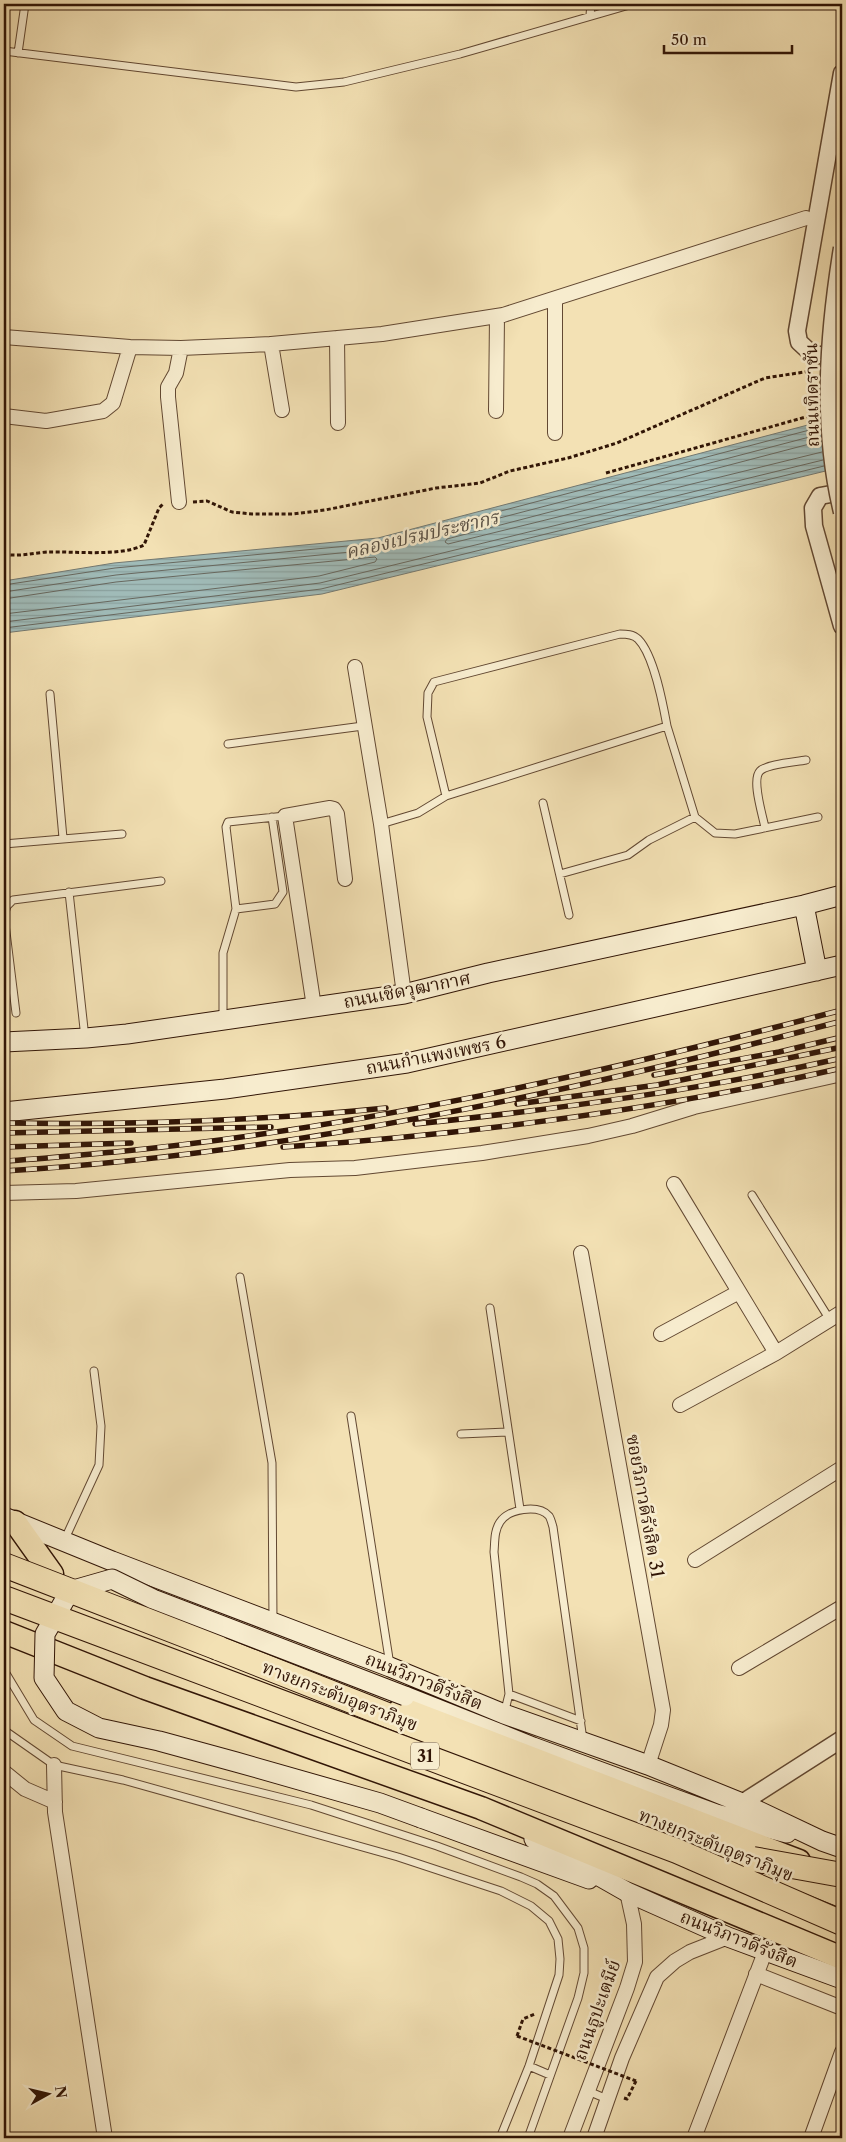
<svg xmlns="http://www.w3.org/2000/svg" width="846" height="2142" font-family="'Libre Caslon Text','Noto Serif Thai',serif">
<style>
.water{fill:url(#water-rules);stroke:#747971}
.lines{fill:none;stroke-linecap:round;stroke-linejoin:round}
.shore{stroke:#68685f;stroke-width:1}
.service-casing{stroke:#624832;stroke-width:9}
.minor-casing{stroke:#624832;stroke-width:16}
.tertiary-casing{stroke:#624832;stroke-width:19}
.secondary-casing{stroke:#311506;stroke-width:21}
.trunk-casing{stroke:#311506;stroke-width:25}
.motorway-casing{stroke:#311506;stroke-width:26}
.path{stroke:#311506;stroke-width:3;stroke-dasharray:4 2.5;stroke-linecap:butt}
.service{stroke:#f7ecce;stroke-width:7}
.minor{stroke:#f7ecce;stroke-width:14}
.tertiary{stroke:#f7ecce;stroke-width:16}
.secondary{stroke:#f7ecce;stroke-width:19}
.trunk{stroke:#f3e1b4;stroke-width:22}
.motorway{stroke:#f3e1b4;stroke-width:24}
.rail-casing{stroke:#311506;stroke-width:5.5}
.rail{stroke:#f7ecce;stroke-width:4;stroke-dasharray:11;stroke-linecap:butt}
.tertiary-bridge-casing{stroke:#624832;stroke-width:19;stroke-linecap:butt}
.secondary-bridge-casing{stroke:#311506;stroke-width:21;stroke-linecap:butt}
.motorway-bridge-casing{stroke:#311506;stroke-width:26;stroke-linecap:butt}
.path-bridge{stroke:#311506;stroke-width:3;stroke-dasharray:4 2.5;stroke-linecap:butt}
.tertiary-bridge{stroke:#f7ecce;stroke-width:16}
.secondary-bridge{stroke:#f7ecce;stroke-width:19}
.motorway-bridge{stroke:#f3e1b4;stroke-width:24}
.labels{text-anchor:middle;stroke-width:5;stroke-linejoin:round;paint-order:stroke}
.shield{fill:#f7ecce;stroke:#6c5642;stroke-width:1}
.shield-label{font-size:16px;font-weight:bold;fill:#311506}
.street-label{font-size:18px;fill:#311506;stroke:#f7ecce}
.water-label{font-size:19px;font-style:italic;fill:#584f44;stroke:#f7ecce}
</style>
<defs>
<pattern id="water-rules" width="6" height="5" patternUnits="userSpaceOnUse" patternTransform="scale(1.25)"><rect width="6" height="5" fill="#a0bbb8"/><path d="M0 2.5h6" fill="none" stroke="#8aa09d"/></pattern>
</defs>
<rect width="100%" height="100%" fill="#f3e1b4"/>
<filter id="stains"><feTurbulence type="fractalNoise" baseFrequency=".004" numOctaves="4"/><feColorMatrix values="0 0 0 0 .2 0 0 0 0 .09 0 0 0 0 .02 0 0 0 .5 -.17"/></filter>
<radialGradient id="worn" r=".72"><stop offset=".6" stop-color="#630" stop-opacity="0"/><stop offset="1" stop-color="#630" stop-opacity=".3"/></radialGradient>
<!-- water -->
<path class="water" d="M842 416V467L322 594 4 633V581L114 563 378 538Z"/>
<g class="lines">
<!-- shore -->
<path class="shore" d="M821 441 447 539 445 542 448 544 822 452
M4 585 115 568 379 543 821 427
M4 592 116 575 381 549 821 434
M4 599 116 582 375 557 377 559 375 562 319 576 4 614
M4 622 320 583 823 460
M4 628 321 589 824 466"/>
<defs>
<path id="service" d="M590 15 591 4
M4 51 296 87 344 82 460 54 633 4
M18 53 25 4
M50 694 63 838
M228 744 363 726
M446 796 427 717 428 693 434 682 620 634C626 634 633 634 638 639 654 655 663 704 667 726
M543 803 569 915
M381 824 418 813 446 796 667 726 695 817
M765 828C763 816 751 780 760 771 767 764 796 762 806 760
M4 844 122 834
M560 874 628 855 649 840 695 817 715 833 735 834 818 817
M69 892 85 1038
M236 909 275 904 283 892 272 817
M16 1013 4 916 7 906 13 900 161 881
M223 1019V953L236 909 226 827 228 822 285 816
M842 1124V1125
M752 1195 830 1320
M240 1277 272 1463 273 1622
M490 1308 520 1509
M351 1416 390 1665
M461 1434 507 1432
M64 1541 99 1465 101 1426 94 1371
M4 1670 34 1720 72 1746 311 1805 437 1846 521 1877 537 1884 554 1896 578 1928 584 1948V1973L578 1998 528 2138
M509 1694 581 1721
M504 1714 509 1694 494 1552C495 1541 494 1531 500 1522 508 1509 538 1504 549 1516 551 1519 552 1524 553 1527L583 1740
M4 1730 54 1765 123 1780 398 1857 501 1891 531 1906 549 1921 558 1939 560 1959 559 1975 529 2066 500 2138
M529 2066 550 2075
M588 2091 607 2099"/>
<path id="minor" d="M4 337 130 347 181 348 271 344 382 334 503 315 806 218
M337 338 338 423
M271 344 282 410
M496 411 497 316
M4 416 46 421 103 411 113 403 130 347
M555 433V299
M179 502 168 397V387L176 373 181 348
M355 667 381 824 404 994
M314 1007 285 816 330 808 334 809 337 814 345 879
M674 1184 776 1353
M4 1193 76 1191 290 1170 355 1168 482 1153 588 1136 632 1126 694 1107 842 1074
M581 1253 663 1710 661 1725 648 1765
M661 1334 739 1292
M680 1405 776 1353 842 1312
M695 1560 842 1468
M739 1668 842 1607
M54 1765 55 1812 105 2138
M4 1772 25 1789 55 1802
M756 1974 842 2008
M570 2138 627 1988 635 1962 634 1924 627 1892
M594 2138 622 2058 657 1977 675 1961 690 1952 728 1937
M694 2138 765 1952
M811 2138 842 2052"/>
<path id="tertiary" d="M842 73 797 331 799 342 812 354 842 358
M842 492 820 496 813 508 814 526 842 626
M742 1803 842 1739"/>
<path id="secondary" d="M804 905 817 971
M4 1042 86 1038 127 1034 404 994 488 973 804 905 842 895
M4 1112 225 1089 407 1063 842 965
M4 1517 112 1561 390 1667 504 1714 648 1765 742 1803 822 1841 842 1848
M405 1696 533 1747 716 1814 787 1833
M421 1818 589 1879
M534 1839 627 1892 728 1937 842 1979"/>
<path id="trunk" d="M15 1522 52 1574
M4 1632 145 1688 481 1808 842 1958
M401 1708 799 1861"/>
<path id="motorway" d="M218 1648 842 1895"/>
</defs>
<!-- service casing -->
<use href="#service" class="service-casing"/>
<!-- minor casing -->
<use href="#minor" class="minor-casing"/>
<!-- tertiary casing -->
<use href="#tertiary" class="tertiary-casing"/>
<!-- secondary casing -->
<use href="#secondary" class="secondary-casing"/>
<!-- trunk casing -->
<use href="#trunk" class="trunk-casing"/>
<!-- motorway casing -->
<use href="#motorway" class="motorway-casing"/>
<!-- path -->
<path class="path" d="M606 473 813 415
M193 502 207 501 232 512 252 514H293L325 510 436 488 480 483 510 471 568 458 617 443 765 378 811 371
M4 554C19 557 32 553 47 552 74 551 120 557 144 545L159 508 164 503
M517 2036 523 2019 535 2014
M624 2098 627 2099 636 2081"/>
<!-- service -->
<use href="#service" class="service"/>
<!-- minor -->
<use href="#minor" class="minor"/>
<!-- tertiary -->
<use href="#tertiary" class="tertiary"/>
<!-- secondary -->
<use href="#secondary" class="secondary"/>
<!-- trunk -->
<use href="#trunk" class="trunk"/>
<!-- motorway -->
<use href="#motorway" class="motorway"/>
<defs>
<path id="rail" d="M654 1075 779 1052 842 1037
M517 1104 657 1085 842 1047
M4 1123C131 1125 259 1121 386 1108
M415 1124C559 1109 702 1090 842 1058
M4 1133 271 1127
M4 1147 131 1143
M283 1147C471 1134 659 1110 842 1068
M4 1161C41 1159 78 1155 115 1152 361 1128 603 1073 842 1010
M4 1171C287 1154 568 1093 842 1021"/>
</defs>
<!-- rail casing -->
<use href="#rail" class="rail-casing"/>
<!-- rail -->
<use href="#rail" class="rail"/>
<defs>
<path id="tertiary-bridge" d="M842 248C828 335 821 425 842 512"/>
<path id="secondary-bridge" d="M405 1696 153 1599 112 1579 70 1591 45 1634 44 1678 66 1711 99 1728 159 1741 236 1762 380 1803 421 1818"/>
<path id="motorway-bridge" d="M4 1565 218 1648
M4 1598 677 1851 842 1923
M753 1859 842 1875"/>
</defs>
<!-- tertiary-bridge casing -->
<use href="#tertiary-bridge" class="tertiary-bridge-casing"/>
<!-- secondary-bridge casing -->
<use href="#secondary-bridge" class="secondary-bridge-casing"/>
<!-- motorway-bridge casing -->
<use href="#motorway-bridge" class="motorway-bridge-casing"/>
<!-- path-bridge -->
<path class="path-bridge" d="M517 2036 636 2081"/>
<!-- tertiary-bridge -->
<use href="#tertiary-bridge" class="tertiary-bridge"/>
<!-- secondary-bridge -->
<use href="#secondary-bridge" class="secondary-bridge"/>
<!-- motorway-bridge -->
<use href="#motorway-bridge" class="motorway-bridge"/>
</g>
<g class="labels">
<!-- shield labels -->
<rect class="shield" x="411" y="1742.5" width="28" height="27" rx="4"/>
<g class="shield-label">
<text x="425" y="1762">31</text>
</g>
<!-- street labels -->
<g class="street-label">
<text transform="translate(812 395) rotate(-91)" y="6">ถนนเทิดราชัน</text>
<text transform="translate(407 990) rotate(-11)" y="6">ถนนเชิดวุฒากาศ</text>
<text transform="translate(436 1055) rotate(-11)" y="6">ถนนกำแพงเพชร 6</text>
<text transform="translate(645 1506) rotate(80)" y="6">ซอยวิภาวดีรังสิต 31</text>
<text transform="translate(424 1681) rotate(22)" y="6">ถนนวิภาวดีรังสิต</text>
<text transform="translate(340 1696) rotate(21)" y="6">ทางยกระดับอุตราภิมุข</text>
<text transform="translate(716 1845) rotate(22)" y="6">ทางยกระดับอุตราภิมุข</text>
<text transform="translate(739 1939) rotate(22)" y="6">ถนนวิภาวดีรังสิต</text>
<text transform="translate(597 2010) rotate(-70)" y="6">ถนนธูปะเตมีย์</text>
</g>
<!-- water labels -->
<g class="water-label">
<text transform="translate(422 534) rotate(-13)" y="7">คลองเปรมประชากร</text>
</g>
</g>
<!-- margin -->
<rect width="846" height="2142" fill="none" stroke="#f3e1b4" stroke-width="20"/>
<rect x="5" y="5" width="836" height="2132" fill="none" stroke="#311506" stroke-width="2.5"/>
<rect x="10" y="10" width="826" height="2122" fill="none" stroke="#311506"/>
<!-- north arrow -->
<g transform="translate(48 2094) rotate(82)" stroke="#f7ecce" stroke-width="4" paint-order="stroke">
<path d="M0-4L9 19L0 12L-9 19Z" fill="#311506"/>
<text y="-8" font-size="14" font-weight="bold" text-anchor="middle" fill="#311506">N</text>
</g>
<!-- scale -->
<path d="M664 45v8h128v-8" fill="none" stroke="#311506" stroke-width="2.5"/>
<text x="671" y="45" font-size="15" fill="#311506" stroke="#f7ecce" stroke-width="4" paint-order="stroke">50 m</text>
<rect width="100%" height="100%" filter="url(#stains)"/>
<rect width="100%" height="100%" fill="url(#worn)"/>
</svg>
